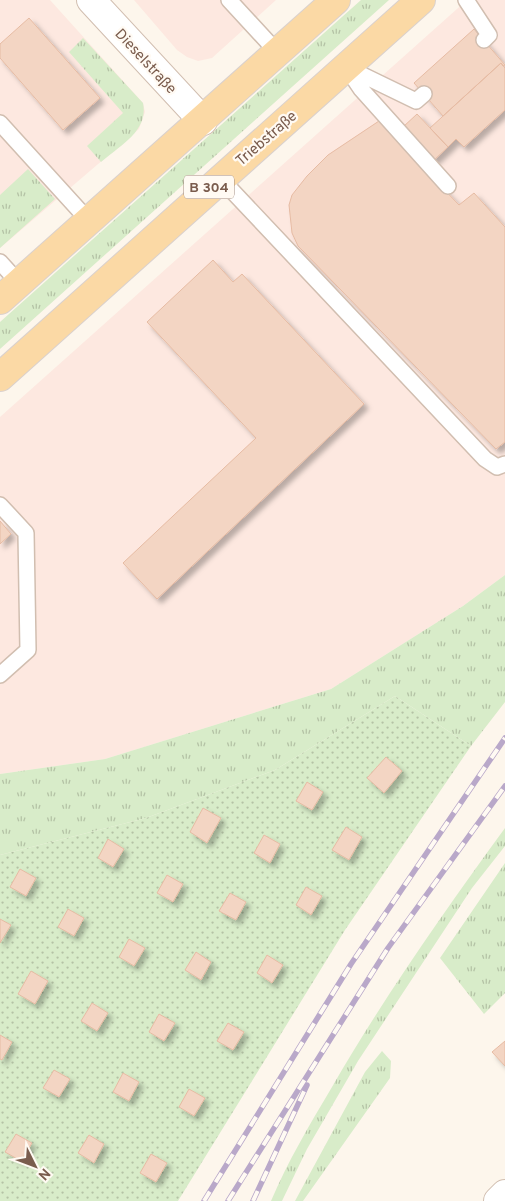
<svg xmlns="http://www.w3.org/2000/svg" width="505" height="1201" font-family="Overpass,sans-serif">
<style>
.commercial{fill:#fde8e0}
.grass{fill:url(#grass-tufts)}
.garden{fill:url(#garden-dots)}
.building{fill:#f3d5c3;stroke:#e6bba3;filter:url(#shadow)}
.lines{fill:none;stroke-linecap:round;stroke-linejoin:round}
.lane-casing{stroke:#d1beb0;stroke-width:18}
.street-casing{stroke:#d1beb0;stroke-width:30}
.primary-casing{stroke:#dad1cd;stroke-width:30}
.lane{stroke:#fff;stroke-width:15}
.street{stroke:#fff;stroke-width:28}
.primary{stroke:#fbd9a5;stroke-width:28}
.rail-casing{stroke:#b9a8c9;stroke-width:5.5}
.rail{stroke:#fffaf3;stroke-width:4;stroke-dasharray:11;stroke-linecap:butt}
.labels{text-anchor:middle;stroke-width:4.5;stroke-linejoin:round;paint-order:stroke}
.shield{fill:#fffaf3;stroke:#a28b7f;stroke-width:1}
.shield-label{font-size:14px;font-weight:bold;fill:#7a5c4d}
.street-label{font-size:15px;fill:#7a5c4d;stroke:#fffaf3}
</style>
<defs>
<pattern id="grass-tufts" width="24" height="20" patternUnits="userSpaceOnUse" patternTransform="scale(1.25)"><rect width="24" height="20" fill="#d8ecc9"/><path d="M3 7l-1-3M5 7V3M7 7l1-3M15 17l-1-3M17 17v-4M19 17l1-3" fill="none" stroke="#b4c2a5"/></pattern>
<pattern id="garden-dots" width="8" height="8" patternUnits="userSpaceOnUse" patternTransform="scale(1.25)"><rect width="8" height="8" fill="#d8ecc9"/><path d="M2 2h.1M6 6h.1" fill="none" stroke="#b4c2a5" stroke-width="1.8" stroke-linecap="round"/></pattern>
<filter id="shadow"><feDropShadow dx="4.5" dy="4.5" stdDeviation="2.5" flood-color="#0004"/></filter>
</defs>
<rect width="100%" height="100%" fill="#fdf6ec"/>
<!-- commercial -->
<path class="commercial" d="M0 0H50L143 103 145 112 139 129 0 248Z
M134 0H276L212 58 198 61 187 57 177 50Z
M467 0H505V575L463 606 331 689 105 759 0 774V417Z"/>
<!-- grass -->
<path class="grass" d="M361 0H389L0 349V322Z
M83 38 143 103C149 131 119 146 101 162L87 146 123 113 69 52Z
M28 169 55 199 0 248V195Z
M505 575V702L471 746 395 696 275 770 146 818 0 855V774L105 759 331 689 463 606Z
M505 828V846L472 888 358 1061 307 1149 282 1201H271C288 1161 310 1124 332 1087 384 997 444 912 505 828Z
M505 863V993L484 1014 440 958Z
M382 1051 391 1061 390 1078 303 1201H295L365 1072Z"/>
<!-- garden -->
<path class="garden" d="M395 696 471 746 345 930 178 1201H0V855L146 818 275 770Z"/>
<!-- building -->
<path class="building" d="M29 18 100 98 63 130 0 58V44Z
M474 29 505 65 503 66 501 63 443 116 414 83Z
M501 63 505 68V110L464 147 456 139 448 147 430 128Z
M417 114 448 147 433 161 403 127Z
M379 121 459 205 474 193 505 227V442L496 449 298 246 292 233 289 205 292 195 307 176 328 155Z
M213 260 233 282 242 274 364 404 157 599 123 563 256 438 147 322Z
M0 521 11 534 0 544Z
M386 757 402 771 384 793 367 778Z
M307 782 323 792 312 810 296 801Z
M203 808 221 818 207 843 190 832Z
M346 827 362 837 349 860 332 850Z
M264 835 280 844 270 863 254 853Z
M108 839 124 849 113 867 98 858Z
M20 869 36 878 26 896 10 887Z
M167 875 183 884 173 902 157 893Z
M306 887 322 896 311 915 296 905Z
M230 893 246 902 236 920 219 911Z
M68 909 84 918 74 936 58 927Z
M0 919 11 925 0 943Z
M129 939 145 948 134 966 119 957Z
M196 952 211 962 201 980 185 970Z
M267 955 283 965 272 983 257 973Z
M31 971 48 981 35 1004 18 994Z
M92 1003 108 1013 97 1031 81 1021Z
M159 1014 175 1023 164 1041 149 1032Z
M228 1023 244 1032 233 1050 217 1041Z
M0 1035 12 1042 2 1060 0 1059Z
M505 1041V1066L492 1052Z
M54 1070 70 1079 59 1097 43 1088Z
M123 1073 139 1082 129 1101 113 1092Z
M189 1089 205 1098 194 1116 179 1107Z
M16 1134 32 1143 21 1161 5 1152Z
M89 1135 104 1144 94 1163 78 1153Z
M151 1154 167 1163 156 1182 140 1173Z"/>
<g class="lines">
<defs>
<path id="lane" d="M229 0 278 53
M466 0 489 35 484 40
M346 67 361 89 448 186
M348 68 416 101 424 94
M0 123 89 221
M220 178 485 459 497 467 505 464
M0 262 19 283
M0 505 26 533 28 650 0 675"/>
<path id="street" d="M91 0 203 121
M498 1201 505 1194"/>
<path id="primary" d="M0 300 336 0
M0 377 421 0"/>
</defs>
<!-- lane casing -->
<use href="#lane" class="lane-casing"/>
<!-- street casing -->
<use href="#street" class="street-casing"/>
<!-- primary casing -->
<use href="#primary" class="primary-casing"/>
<!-- lane -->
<use href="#lane" class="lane"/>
<!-- street -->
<use href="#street" class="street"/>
<!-- primary -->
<use href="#primary" class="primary"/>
<defs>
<path id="rail" d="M204 1201 351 964 505 738
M228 1201 388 948 505 786
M253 1201 307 1085"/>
</defs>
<!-- rail casing -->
<use href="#rail" class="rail-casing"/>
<!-- rail -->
<use href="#rail" class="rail"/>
</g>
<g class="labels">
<!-- shield labels -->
<rect class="shield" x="184" y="175.5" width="50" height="23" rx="4"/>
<g class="shield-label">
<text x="209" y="192">B 304</text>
</g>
<!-- street labels -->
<g class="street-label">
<text transform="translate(146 61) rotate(47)" y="5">Dieselstraße</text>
<text transform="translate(266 138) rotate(-41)" y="5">Triebstraße</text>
</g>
</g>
<!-- north arrow -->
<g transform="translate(35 1166) rotate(132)" stroke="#fffaf3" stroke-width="4" paint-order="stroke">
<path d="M0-4L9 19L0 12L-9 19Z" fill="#7a5c4d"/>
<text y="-8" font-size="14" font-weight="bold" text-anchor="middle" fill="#7a5c4d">N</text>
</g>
</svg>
